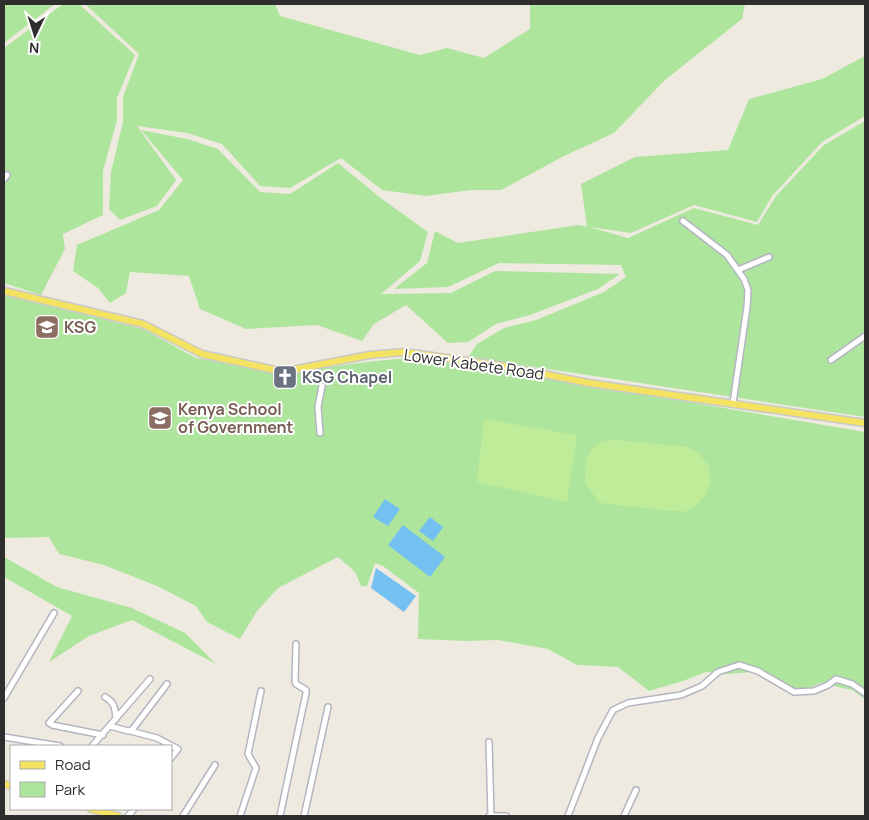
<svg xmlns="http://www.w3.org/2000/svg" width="869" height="820" font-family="Manrope,sans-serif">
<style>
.green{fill:#ade59d}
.pitch{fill:#bfec99}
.water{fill:#74c0f1}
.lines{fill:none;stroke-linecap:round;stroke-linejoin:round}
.minor-casing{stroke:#b4b5c1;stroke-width:8}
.major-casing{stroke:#c9c9c9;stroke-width:9}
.minor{stroke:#fff;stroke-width:5}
.major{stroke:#f3e361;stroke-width:6}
.labels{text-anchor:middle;stroke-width:4;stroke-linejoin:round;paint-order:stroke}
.education-label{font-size:16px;font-weight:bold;fill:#785e54;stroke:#fff;text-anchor:start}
.street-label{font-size:16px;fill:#2e2e2e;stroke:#fff}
.worship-label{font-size:16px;font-weight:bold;fill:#5b616d;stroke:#fff;text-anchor:start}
</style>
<rect width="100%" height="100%" fill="#efeae0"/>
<!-- green -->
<path class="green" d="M4 4H55L4 43Z
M63 4H79L135 55 117 98V120L103 171V215L63 234 65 249 41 295 4 283V48Z
M85 4H275L280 16 420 55 447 48 484 58 530 29V4H745L742 19 665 80 614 133 564 156 501 190H471L426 196 382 190 341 158 290 188 260 186 222 144 187 133 137 126 176 180 157 206 120 220 109 209 111 172 123 122V97L139 54Z
M865 56V116L822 142 772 196 757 222 694 205 631 233 589 227 628 238 694 208 758 225 776 196 824 145 865 121V417L468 357 477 344 504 328 536 320 604 292 626 277 621 265 499 263 448 287 394 289 427 263 435 231 458 243 579 225 587 227 581 184 635 157 728 150 749 99 822 79Z
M141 130 187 139 218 149 260 192 290 194 338 163 382 199 428 232 420 261 381 294 451 293 495 271 620 274 598 289 530 315 496 324 468 342 448 343 406 305 374 324 362 341 317 325 246 329 200 309 189 276 130 272 126 293 110 303 98 288 73 271 77 245 159 210 183 180Z
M4 295 143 329 196 358 281 374 366 362 417 357 524 372 588 385 865 432V699L852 690 820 683 797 694 753 672 727 674 706 672 683 681 649 691 618 667 577 665 548 649 498 640 466 641 418 639 419 593 383 566 375 563 367 586H361L355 572 338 557 278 588 257 611 240 639 207 622 196 606 157 586 104 565 59 554 49 537 4 538Z
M4 557 57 587 132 608 185 633 216 664 132 620 89 636 49 662 72 616 4 577Z"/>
<!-- pitch -->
<path class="pitch" d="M484 419 577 435 567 502 477 482Z
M616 440 688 447 699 453 709 467 711 481 706 495 697 504 684 512 600 503 585 483 586 458 594 447 603 441Z"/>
<!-- water -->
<path class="water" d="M385 499 400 509 388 526 373 517Z
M430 517 443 527 433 541 419 531Z
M403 525 445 557 430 577 388 545Z
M376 568 416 596 404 612 371 588Z"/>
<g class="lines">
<defs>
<path id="minor" d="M4 179 7 175
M683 221 727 255 744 279 748 290 747 307 733 403
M738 270 769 257
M831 360 865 336
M320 433 318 407 322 386
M78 691 49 723 52 725 103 735
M105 697C115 703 115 708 116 719
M4 698 54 613
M110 726 128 731 132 730 167 684
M130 731 157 738 178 749 171 758
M4 737 60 746
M489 742 491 816
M92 746 150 679
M128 816 134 809
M183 816 215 765
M240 816 256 768 248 754 261 691
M280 816 306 693V690L296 684 295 681 296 644
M304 816 328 707
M489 816H506
M568 816 598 738 613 710 628 703 681 695 702 686 718 672 739 665 758 671 794 692 814 691 828 685 836 679 852 684 865 693
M624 816 636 790"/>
<path id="major" d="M4 291 143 324 202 354 275 370H292L369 355 404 352 503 366 589 383 865 423
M4 784 11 786
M91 809 118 816"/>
</defs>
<!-- minor casing -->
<use href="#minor" class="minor-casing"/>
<!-- major casing -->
<use href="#major" class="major-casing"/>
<!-- minor -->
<use href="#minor" class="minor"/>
<!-- major -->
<use href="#major" class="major"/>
</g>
<!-- icons -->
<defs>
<symbol id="school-square" viewBox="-11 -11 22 22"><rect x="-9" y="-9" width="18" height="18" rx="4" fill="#8d6e63" stroke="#fff"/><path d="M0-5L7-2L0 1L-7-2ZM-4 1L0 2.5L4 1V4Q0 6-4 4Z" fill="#fff"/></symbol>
<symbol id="church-square" viewBox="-11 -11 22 22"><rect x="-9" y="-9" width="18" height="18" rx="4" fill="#6b7280" stroke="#fff"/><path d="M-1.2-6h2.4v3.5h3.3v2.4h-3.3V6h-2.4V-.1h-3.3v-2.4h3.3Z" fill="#fff"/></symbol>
<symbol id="university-square" viewBox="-11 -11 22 22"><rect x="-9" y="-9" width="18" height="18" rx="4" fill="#8d6e63" stroke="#fff"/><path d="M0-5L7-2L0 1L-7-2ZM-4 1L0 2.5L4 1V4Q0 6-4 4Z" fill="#fff"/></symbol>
</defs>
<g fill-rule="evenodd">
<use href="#school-square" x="33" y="313" width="28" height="28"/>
<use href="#church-square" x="271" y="363" width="28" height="28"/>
<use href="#university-square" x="146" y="404" width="28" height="28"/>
</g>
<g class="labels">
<!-- education labels -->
<g class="education-label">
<text x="64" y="333">KSG</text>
<text x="178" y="415">Kenya School<tspan x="178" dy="18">of Government</tspan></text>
</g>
<!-- street labels -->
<g class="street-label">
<text transform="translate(474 364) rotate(8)" y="6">Lower Kabete Road</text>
</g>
<!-- worship labels -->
<g class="worship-label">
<text x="302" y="383">KSG Chapel</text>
</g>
</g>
<!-- border -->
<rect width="869" height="820" fill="none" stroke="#2e2e2e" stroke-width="10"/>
<!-- legend -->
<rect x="10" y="745" width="162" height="65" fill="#ffffff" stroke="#ababab"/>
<rect x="20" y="761" width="25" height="8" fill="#f3e361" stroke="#ababab"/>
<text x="55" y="770" font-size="15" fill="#2e2e2e">Road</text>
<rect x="20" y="782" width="25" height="15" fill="#ade59d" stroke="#ababab"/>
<text x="55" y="795" font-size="15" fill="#2e2e2e">Park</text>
<!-- north arrow -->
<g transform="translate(35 35) rotate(184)" stroke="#ffffff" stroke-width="4" paint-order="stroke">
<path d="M0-4L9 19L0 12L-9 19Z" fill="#2e2e2e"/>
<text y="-8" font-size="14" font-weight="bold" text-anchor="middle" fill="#2e2e2e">N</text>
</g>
</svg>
